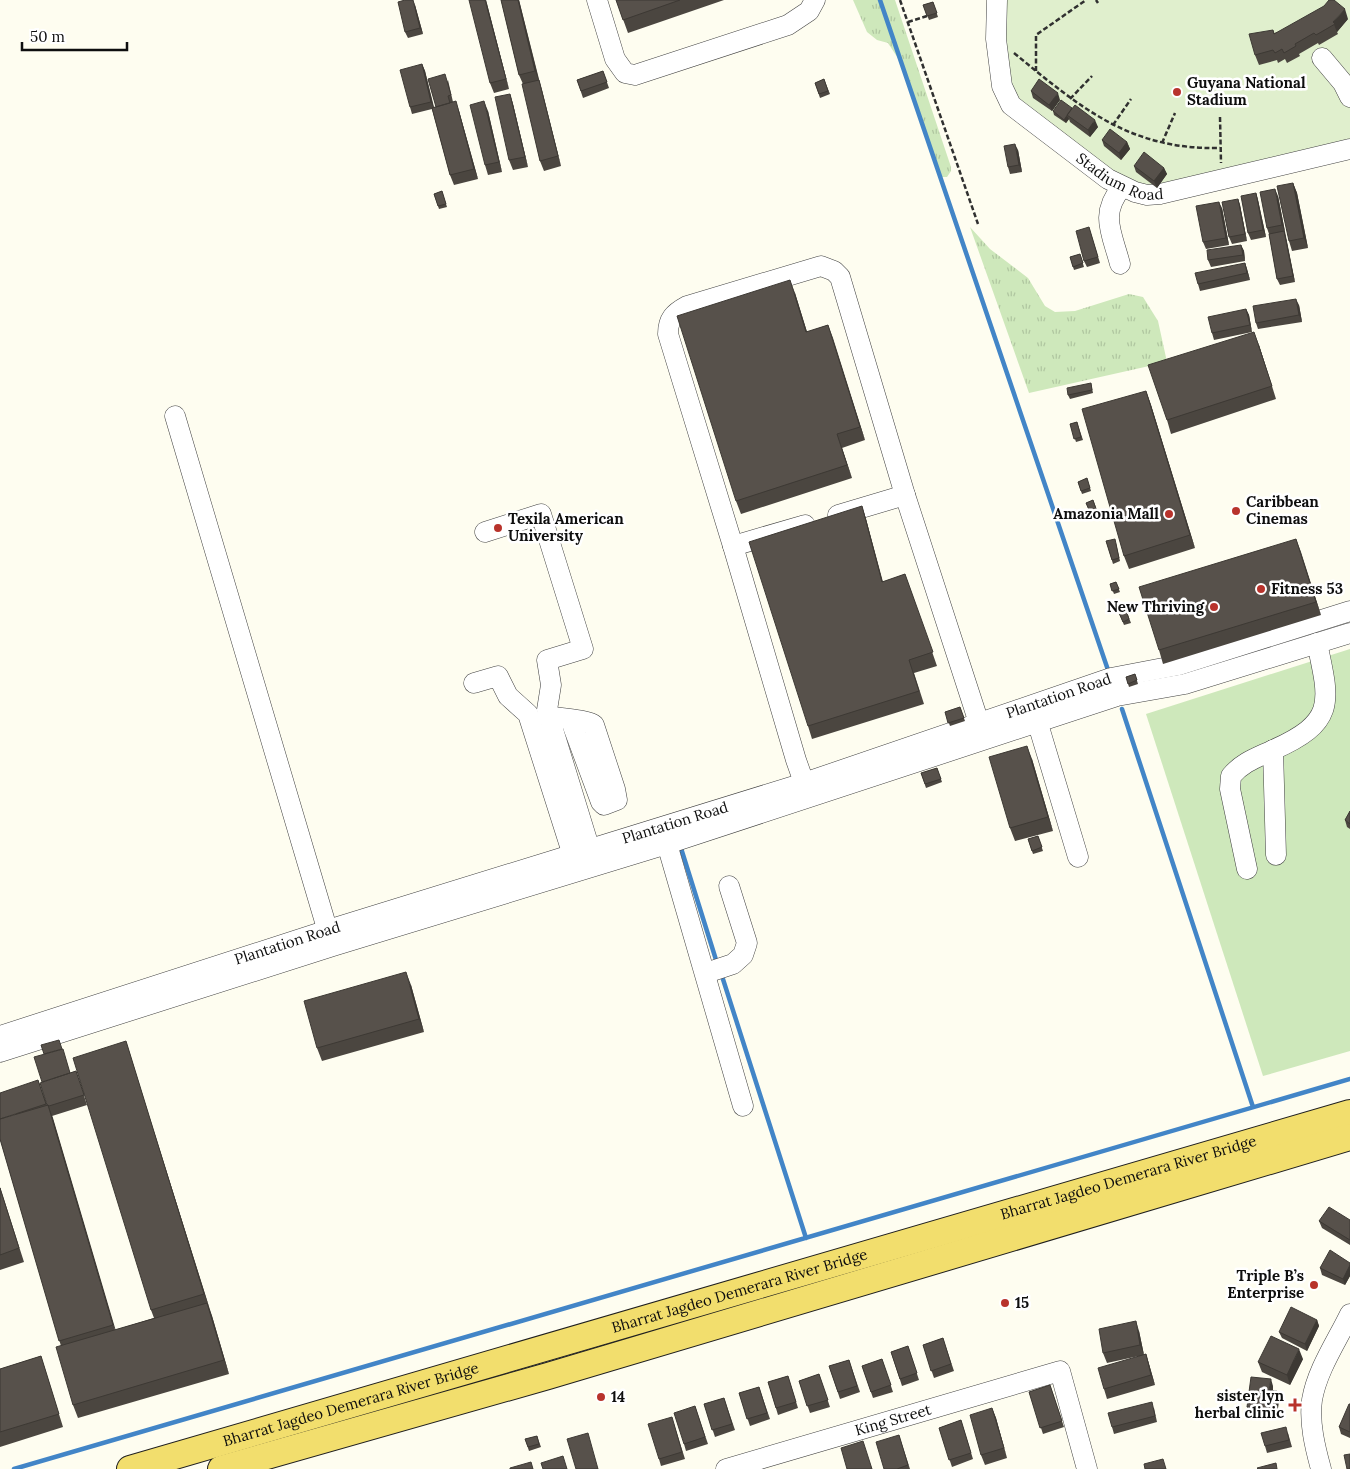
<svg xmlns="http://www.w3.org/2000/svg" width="1350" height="1469" font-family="Lora,serif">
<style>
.grass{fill:url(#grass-tufts)}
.garden{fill:#cee8bb}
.pitch{fill:#e0efcd}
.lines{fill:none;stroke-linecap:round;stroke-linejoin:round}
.stream{stroke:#4285c7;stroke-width:4.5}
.minor-casing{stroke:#414141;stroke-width:21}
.major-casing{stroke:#1f1f1f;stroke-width:28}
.path{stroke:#303030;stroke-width:2.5;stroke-dasharray:5 2.5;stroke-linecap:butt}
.minor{stroke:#fff;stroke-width:20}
.major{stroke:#f2de6d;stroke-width:26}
.wall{fill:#4b4640}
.shaded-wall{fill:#3d3934}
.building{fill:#57514b;stroke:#3d3934}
.poi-dot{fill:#b8332c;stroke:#fff;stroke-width:2}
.labels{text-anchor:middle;stroke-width:5;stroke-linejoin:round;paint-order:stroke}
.poi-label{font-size:15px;font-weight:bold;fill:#0e0e0e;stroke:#fff;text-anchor:start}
.street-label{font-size:15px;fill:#0e0e0e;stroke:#fff}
</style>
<defs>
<pattern id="grass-tufts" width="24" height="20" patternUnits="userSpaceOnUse" patternTransform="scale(1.25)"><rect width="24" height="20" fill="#cee8bb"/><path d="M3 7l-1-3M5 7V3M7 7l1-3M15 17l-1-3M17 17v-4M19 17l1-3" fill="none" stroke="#b0c6a0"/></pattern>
</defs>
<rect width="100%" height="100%" fill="#fefdf0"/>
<!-- grass -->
<path class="grass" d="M853 0H895L951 167V171L947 177H941L938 173 903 66 888 43 877 40 867 32Z
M970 227 990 249 1028 278 1045 306 1055 312 1075 311 1129 294 1143 297 1158 321 1167 362 1029 393Z"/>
<!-- garden -->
<path class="garden" d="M1350 649V1051L1263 1076 1146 714Z"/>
<!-- pitch -->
<path class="pitch" d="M997 0H1350V149L1147 195 1016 110Z"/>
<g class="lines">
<!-- stream -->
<path class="stream" d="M880 0 1108 670
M1122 709 1253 1107
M680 845 717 963
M721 973 806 1238
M14 1469 1350 1079"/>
<defs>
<g id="minor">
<path d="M597 0 615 59 625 73 635 75 788 25 809 11 815 0"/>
<path id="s1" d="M997 0 996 39 1002 86 1011 105 1108 179 1135 192 1147 195 1160 194 1350 149"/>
<path d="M1322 58 1343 83 1350 97"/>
<path d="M1120 264C1112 233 1099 214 1122 187"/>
<path d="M175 416 331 942"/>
<path d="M838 515 905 495"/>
<path d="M485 532 541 514 583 649 547 660 551 685 547 710 594 863"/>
<path d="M733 546 805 525"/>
<path d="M474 683 498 676 508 696 528 714 577 868"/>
<path d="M548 716C558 718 589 720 594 725L615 789 617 800 604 805 601 802 571 721"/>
<path d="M1038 724 1078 857"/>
<path d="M1273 750 1276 855"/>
<path d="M808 794 796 760 733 546 668 334C668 319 674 313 687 306L821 266 834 271 840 277 905 495 979 723"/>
<path d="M667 844 743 1106"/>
<path d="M1247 869 1230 789 1231 776C1243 762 1256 758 1273 750 1336 722 1330 703 1317 643"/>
<path d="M706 973 733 964 743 955 747 943 729 886"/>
<path id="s2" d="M0 1036 328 930 804 783 1111 678 1179 665 1350 611"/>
<path d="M0 1052 333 946 667 844 1117 696 1185 684 1350 633"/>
<path id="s3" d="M726 1469 1060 1371 1087 1469"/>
<path d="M1321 1469C1315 1447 1309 1423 1312 1400 1317 1370 1337 1341 1350 1314"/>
</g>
<g id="major">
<path id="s4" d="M130 1469 1350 1113"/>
<path d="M221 1469 548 1376 1350 1137"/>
</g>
</defs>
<!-- minor casing -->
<use href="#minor" class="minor-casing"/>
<!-- major casing -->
<use href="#major" class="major-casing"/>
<!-- path -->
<path class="path" d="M900 0 978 224
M1096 0 1098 3
M908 22 927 16
M1014 53C1080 107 1129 150 1220 148
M1036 71V35L1086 0
M1070 99 1092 76
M1220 117 1221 163
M1113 125 1131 99
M1162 143 1175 113"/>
<!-- minor -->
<use href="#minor" class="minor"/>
<!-- major -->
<use href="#major" class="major"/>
</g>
<!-- wall -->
<path class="wall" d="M486 0 509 89 494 93 490 83Z
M501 0H519L561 166 544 171 540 161 523 84 519 75Z
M616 0H724L628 33Z
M933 2 938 17 929 20 923 5Z
M415 5 423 34 408 38 405 32Z
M1348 19 1337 32 1338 34 1319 45 1318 43 1299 54 1300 56 1287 63 1285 59 1278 63 1277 60 1259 65 1255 55 1273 30 1274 33Z
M422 64 425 71 434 107H436L448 80 453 102 459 111 478 179 454 185 450 175 432 109 412 114 410 107Z
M603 71 609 88 583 98 577 80Z
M824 79 830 94 820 98 815 83Z
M1031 91 1060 100 1052 111 1033 98Z
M510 94 513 104 528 167 513 170 509 160Z
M1072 108 1098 127 1090 137 1070 122 1069 119 1066 123 1054 115 1053 111Z
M488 111 502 172 488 175 485 165Z
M1102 140 1127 142 1130 149 1121 160 1104 146Z
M1018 150 1022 172 1010 174 1008 167Z
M1134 166 1164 168 1167 174 1157 188 1136 172Z
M1293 183 1297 193 1308 248 1292 251 1289 241Z
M442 191 447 207 439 209 434 194Z
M1256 193 1258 200 1266 237 1251 240 1248 233Z
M1278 196 1295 282 1280 285 1277 279 1269 234 1267 228Z
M1238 199 1240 205 1247 241 1232 244 1229 237Z
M1222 208 1229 245 1206 249 1203 242Z
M1089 227 1100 263 1087 267 1084 261Z
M1241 245 1244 251 1245 261 1211 267 1208 260Z
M1080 254 1084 267 1074 270 1070 257Z
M1245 263 1247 269 1250 280 1200 291 1198 284Z
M795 293 807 332 828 325 865 440 842 448 852 478 741 514 736 501Z
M1299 305 1302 322 1258 329 1256 323Z
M1246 309 1249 315 1252 332 1214 340 1212 333Z
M1259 345 1276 399 1171 434 1167 420Z
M1091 383 1093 393 1070 399 1068 395Z
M1146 391 1151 405 1195 548 1129 569 1124 556Z
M1077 422 1083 440 1076 442 1070 424Z
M1087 478 1091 491 1082 494 1078 482Z
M1093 500 1098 512 1091 515 1086 503Z
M862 506 866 519 883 582 905 574 937 666 914 673 924 704 812 739 808 726Z
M1296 539 1321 615 1163 664 1159 650Z
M1106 541 1116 543 1120 561 1113 564Z
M1116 582 1120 592 1114 594 1110 584Z
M1126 610 1131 623 1124 625 1119 613Z
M1135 674 1138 684 1129 687 1126 677Z
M960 707 965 721 950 726 945 712Z
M1032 759 1053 831 1015 841 1010 828Z
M937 768 942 782 926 788 921 773Z
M1350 811V829L1347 827 1345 820Z
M1038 836 1043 851 1033 854 1028 839Z
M411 985 424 1032 322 1061 317 1048Z
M126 1041 130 1055 212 1316 229 1374 78 1418 73 1405 61 1346 0 1139 38 1080 47 1105 62 1049 70 1073 76 1071 87 1105 52 1116 115 1330 154 1318 151 1310Z
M0 1187 24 1262 0 1270Z
M1350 1220V1245L1322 1228 1319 1221Z
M1350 1263V1276L1345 1285 1322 1275 1320 1268Z
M1317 1320 1319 1326 1307 1351 1282 1338 1279 1332Z
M1139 1331 1144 1355 1146 1354 1149 1364 1155 1385 1107 1399 1104 1389 1139 1356 1107 1363 1103 1353Z
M943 1338 954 1371 934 1378 923 1345Z
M908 1346 919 1380 902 1386 891 1352Z
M41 1356 63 1427 0 1447V1369Z
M882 1359 893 1392 873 1398 862 1366Z
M1303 1359 1290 1385 1262 1372 1258 1362Z
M849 1360 860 1392 840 1399 829 1366Z
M819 1374 830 1407 810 1413 799 1381Z
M788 1376 798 1408 778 1415 768 1382Z
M1050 1385 1064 1427 1043 1434 1029 1392Z
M1273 1386V1391L1279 1398 1277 1418 1249 1414 1247 1407Z
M759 1387 770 1419 750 1426 739 1393Z
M724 1398 735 1430 715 1437 704 1404Z
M1350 1404V1438L1341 1434 1339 1427Z
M695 1406 708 1444 686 1451 684 1444Z
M992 1408 996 1418 1007 1458 985 1465 981 1455Z
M1154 1408 1157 1422 1114 1434 1112 1427Z
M961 1420 973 1459 952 1467 939 1428Z
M674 1424 685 1459 661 1466 659 1459Z
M1288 1433 1292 1447 1267 1453 1265 1446Z
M899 1435 910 1469H884Z
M537 1436 541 1447 529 1451 525 1439Z"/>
<!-- shaded-wall -->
<path class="shaded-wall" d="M413 0 415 5 423 34 420 28Z
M485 0H486L509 89 506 79Z
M518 0H519L539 81 535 71Z
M1345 9 1348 19 1337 32 1333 22Z
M422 64 425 71 434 109 431 102Z
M539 80 542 90 561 166 558 156Z
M1058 93 1060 100 1052 111 1049 105Z
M510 94 513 104 528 167 525 157Z
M456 101 459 111 478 179 474 169Z
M484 101 488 111 502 172 499 162Z
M1067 116 1069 119 1066 123 1064 120Z
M1095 120 1098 127 1090 137 1088 130Z
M1127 142 1130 149 1121 160 1119 153Z
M1015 144 1018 150 1022 172 1019 165Z
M1164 168 1167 174 1157 188 1154 181Z
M1293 183 1297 193 1308 248 1304 238Z
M1275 189 1278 196 1285 232 1282 225Z
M1256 193 1258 200 1266 237 1263 230Z
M1238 199 1240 205 1247 241 1245 234Z
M1219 202 1222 208 1229 245 1226 238Z
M1284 231 1286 238 1295 282 1293 276Z
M1241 245 1244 251 1245 261 1243 255Z
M1245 263 1247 269 1250 280 1247 273Z
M790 280 795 293 811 345 806 332Z
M1296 299 1299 305 1302 322 1299 315Z
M1246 309 1249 315 1252 332 1250 325Z
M828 325 833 338 865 440 860 427Z
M1254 332 1259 345 1276 399 1272 386Z
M1146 391 1151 405 1195 548 1190 535Z
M837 434 842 448 852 478 847 465Z
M862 506 866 519 886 595 882 582Z
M1296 539 1301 552 1321 615 1316 602Z
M1027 746 1032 759 1053 831 1048 817Z
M406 972 411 985 424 1032 419 1019Z
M126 1041 130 1055 209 1307 204 1294Z
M48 1105 53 1118 118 1338 113 1325Z
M1350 1265V1276L1345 1285 1343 1279Z
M207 1303 212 1316 229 1374 224 1360Z
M1317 1320 1319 1326 1307 1351 1305 1344Z
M1136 1321 1139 1331 1144 1355 1140 1345Z
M1299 1349 1303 1359 1290 1385 1287 1375Z
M1146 1354 1149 1364 1155 1385 1151 1375Z
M1271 1379 1273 1386 1272 1397 1269 1390Z
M1277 1391 1279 1398 1277 1418 1274 1411Z
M992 1408 996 1418 1007 1458Z"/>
<!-- building -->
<path class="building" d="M405 0H413L420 28 405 32 398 2Z
M469 0H485L506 79 490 83Z
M501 0H518L535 71 519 75Z
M616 0H680L623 20Z
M1329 0H1334L1345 9 1333 22 1335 24 1316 35 1314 33 1295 44 1296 46 1284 53 1282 49 1275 53 1273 50 1255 55 1249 34 1273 30 1274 34 1324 6Z
M933 2 937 13 927 16 923 5Z
M422 64 431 102 410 107 400 70Z
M603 71 607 82 581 91 577 80Z
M445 74 451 95 448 96 450 103 436 107 428 79Z
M824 79 828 91 819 94 815 83Z
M1039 79 1058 93 1049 105 1031 91Z
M539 80 558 156 540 161 522 84Z
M510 94 525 157 509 160 495 97Z
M1061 100 1072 108 1064 120 1053 111Z
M456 101 474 169 450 175 432 108Z
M484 101 499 162 485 165 470 105Z
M1075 105 1095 120 1088 130 1067 115Z
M1110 129 1127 142 1119 153 1102 140Z
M1015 144 1019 165 1008 167 1004 146Z
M1144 152 1164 168 1154 181 1134 166Z
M1293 183 1304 238 1289 241 1277 186Z
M1275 189 1282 225 1267 228 1260 192Z
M442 191 446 204 438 206 434 194Z
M1256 193 1263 230 1248 233 1241 196Z
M1238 199 1245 234 1229 237 1222 202Z
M1219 202 1226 238 1203 242 1196 206Z
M1089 227 1098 257 1084 261 1076 231Z
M1284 231 1293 276 1277 279 1269 234Z
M1241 245 1243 255 1208 260 1207 250Z
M1080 254 1083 263 1073 267 1070 257Z
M1245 263 1247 273 1198 284 1195 273Z
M790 280 806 332 828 325 860 427 837 434 847 465 736 501 677 316Z
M1296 299 1299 315 1256 323 1253 306Z
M1246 309 1250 325 1212 333 1208 317Z
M1254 332 1272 386 1167 420 1148 365Z
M1091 383 1092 390 1068 395 1067 388Z
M1146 391 1190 535 1124 556 1082 409Z
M1077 422 1081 437 1074 439 1070 424Z
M1087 478 1090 488 1081 491 1078 482Z
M1093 500 1096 509 1090 512 1086 503Z
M862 506 882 582 905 574 933 652 909 660 919 691 808 726 749 542Z
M1115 539 1119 558 1112 560 1106 541Z
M1296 539 1316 602 1159 650 1139 587Z
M1116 582 1119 589 1112 591 1110 584Z
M1126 610 1129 619 1123 622 1119 613Z
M1135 674 1137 680 1128 684 1126 677Z
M960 707 964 718 948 723 945 712Z
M1027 746 1048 817 1010 828 989 757Z
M937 768 941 779 925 784 921 773Z
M1350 811V824L1345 820Z
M1038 836 1042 847 1032 851 1028 839Z
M406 972 419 1019 317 1048 304 1001Z
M59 1040 62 1049 44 1054 41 1045Z
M126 1041 204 1294 151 1310 73 1058Z
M63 1049 70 1073 42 1082 34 1057Z
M76 1071 84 1095 49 1106 48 1105H47L40 1083Z
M38 1080 46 1104 0 1119V1093Z
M48 1105 113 1325 59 1341 0 1139V1119Z
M0 1188 19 1248 0 1255Z
M1329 1207 1350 1220V1240L1319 1221Z
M1330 1250 1350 1263V1265L1343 1279 1320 1268Z
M207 1303 224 1360 73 1405 56 1347Z
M1291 1307 1317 1320 1305 1344 1279 1332Z
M1136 1321 1140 1345 1103 1353 1099 1329Z
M1271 1336 1299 1349 1287 1375 1258 1362Z
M943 1338 951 1364 931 1371 923 1345Z
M908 1346 917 1373 900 1379 891 1352Z
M1146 1354 1151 1375 1104 1389 1098 1368Z
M41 1356 59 1414 0 1432V1369Z
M882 1359 891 1385 871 1392 862 1366Z
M849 1360 857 1386 838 1392 829 1366Z
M819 1374 828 1400 807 1406 799 1381Z
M788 1376 796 1402 776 1408 768 1382Z
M1251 1377 1271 1379 1269 1390 1277 1391 1274 1411 1247 1407Z
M1050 1385 1062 1421 1040 1428 1029 1392Z
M759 1387 767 1413 747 1419 739 1393Z
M724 1398 732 1424 712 1430 704 1404Z
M1152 1402 1155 1416 1112 1427 1108 1413Z
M1349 1404H1350V1432L1339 1427Z
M695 1406 705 1437 684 1444 674 1413Z
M992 1408 1004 1448 981 1455 970 1415Z
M672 1417 682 1452 659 1459 648 1424Z
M961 1420 971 1453 949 1460 939 1428Z
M1286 1427 1289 1440 1265 1446 1261 1433Z
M588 1433 598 1469H576L567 1439Z
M899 1435 908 1465 897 1469H884L876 1442Z
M537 1436 539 1444 528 1447 525 1439Z
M863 1441 872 1469H847L841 1448Z
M1350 1454V1469H1347L1344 1455Z
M563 1456 567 1469H543L541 1463Z
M1163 1459 1166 1469H1145L1144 1464Z
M531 1462 533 1469H510V1468Z
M1276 1463 1277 1469H1258L1257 1468Z"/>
<!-- markers -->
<g class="poi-dot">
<circle cx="1177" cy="92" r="5"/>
<circle cx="1236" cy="511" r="5"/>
<circle cx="1169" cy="514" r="5"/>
<circle cx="498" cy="528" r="5"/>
<circle cx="1261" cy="589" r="5"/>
<circle cx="1214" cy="607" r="5"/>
<circle cx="1314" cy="1285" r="5"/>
<circle cx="1005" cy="1303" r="5"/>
<circle cx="601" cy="1397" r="5"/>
<path d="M1292.5 1397.5h5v5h5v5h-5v5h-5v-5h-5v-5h5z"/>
</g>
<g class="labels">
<!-- poi labels -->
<g class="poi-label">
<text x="1187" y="88">Guyana National<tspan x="1187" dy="17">Stadium</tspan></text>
<text x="1246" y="507">Caribbean<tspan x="1246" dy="17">Cinemas</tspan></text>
<text x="1159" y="519" text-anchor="end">Amazonia Mall</text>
<text x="508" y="524">Texila American<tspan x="508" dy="17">University</tspan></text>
<text x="1271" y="594">Fitness 53</text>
<text x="1204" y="612" text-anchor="end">New Thriving</text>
<text x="1304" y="1281" text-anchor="end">Triple B’s<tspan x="1304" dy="17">Enterprise</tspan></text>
<text x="1015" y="1308">15</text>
<text x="1284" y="1401" text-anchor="end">sister lyn<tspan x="1284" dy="17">herbal clinic</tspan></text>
<text x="611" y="1402">14</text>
</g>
<!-- street labels -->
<g class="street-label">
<text dy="5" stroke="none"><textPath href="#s1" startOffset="240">Stadium Road</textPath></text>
<text dy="5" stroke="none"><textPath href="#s2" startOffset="1112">Plantation Road</textPath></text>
<text dy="5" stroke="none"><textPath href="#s2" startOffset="708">Plantation Road</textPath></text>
<text dy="5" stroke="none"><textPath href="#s2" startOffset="302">Plantation Road</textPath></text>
<text dy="5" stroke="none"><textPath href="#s4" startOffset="1040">Bharrat Jagdeo Demerara River Bridge</textPath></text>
<text dy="5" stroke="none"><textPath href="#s4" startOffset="635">Bharrat Jagdeo Demerara River Bridge</textPath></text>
<text dy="5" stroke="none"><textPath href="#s4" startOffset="230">Bharrat Jagdeo Demerara River Bridge</textPath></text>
<text dy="5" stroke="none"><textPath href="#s3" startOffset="174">King Street</textPath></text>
</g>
</g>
<!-- scale -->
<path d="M22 42v8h105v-8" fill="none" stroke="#0e0e0e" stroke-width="2.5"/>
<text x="30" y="42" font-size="15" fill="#0e0e0e" stroke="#ffffff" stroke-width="4" paint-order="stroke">50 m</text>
</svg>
